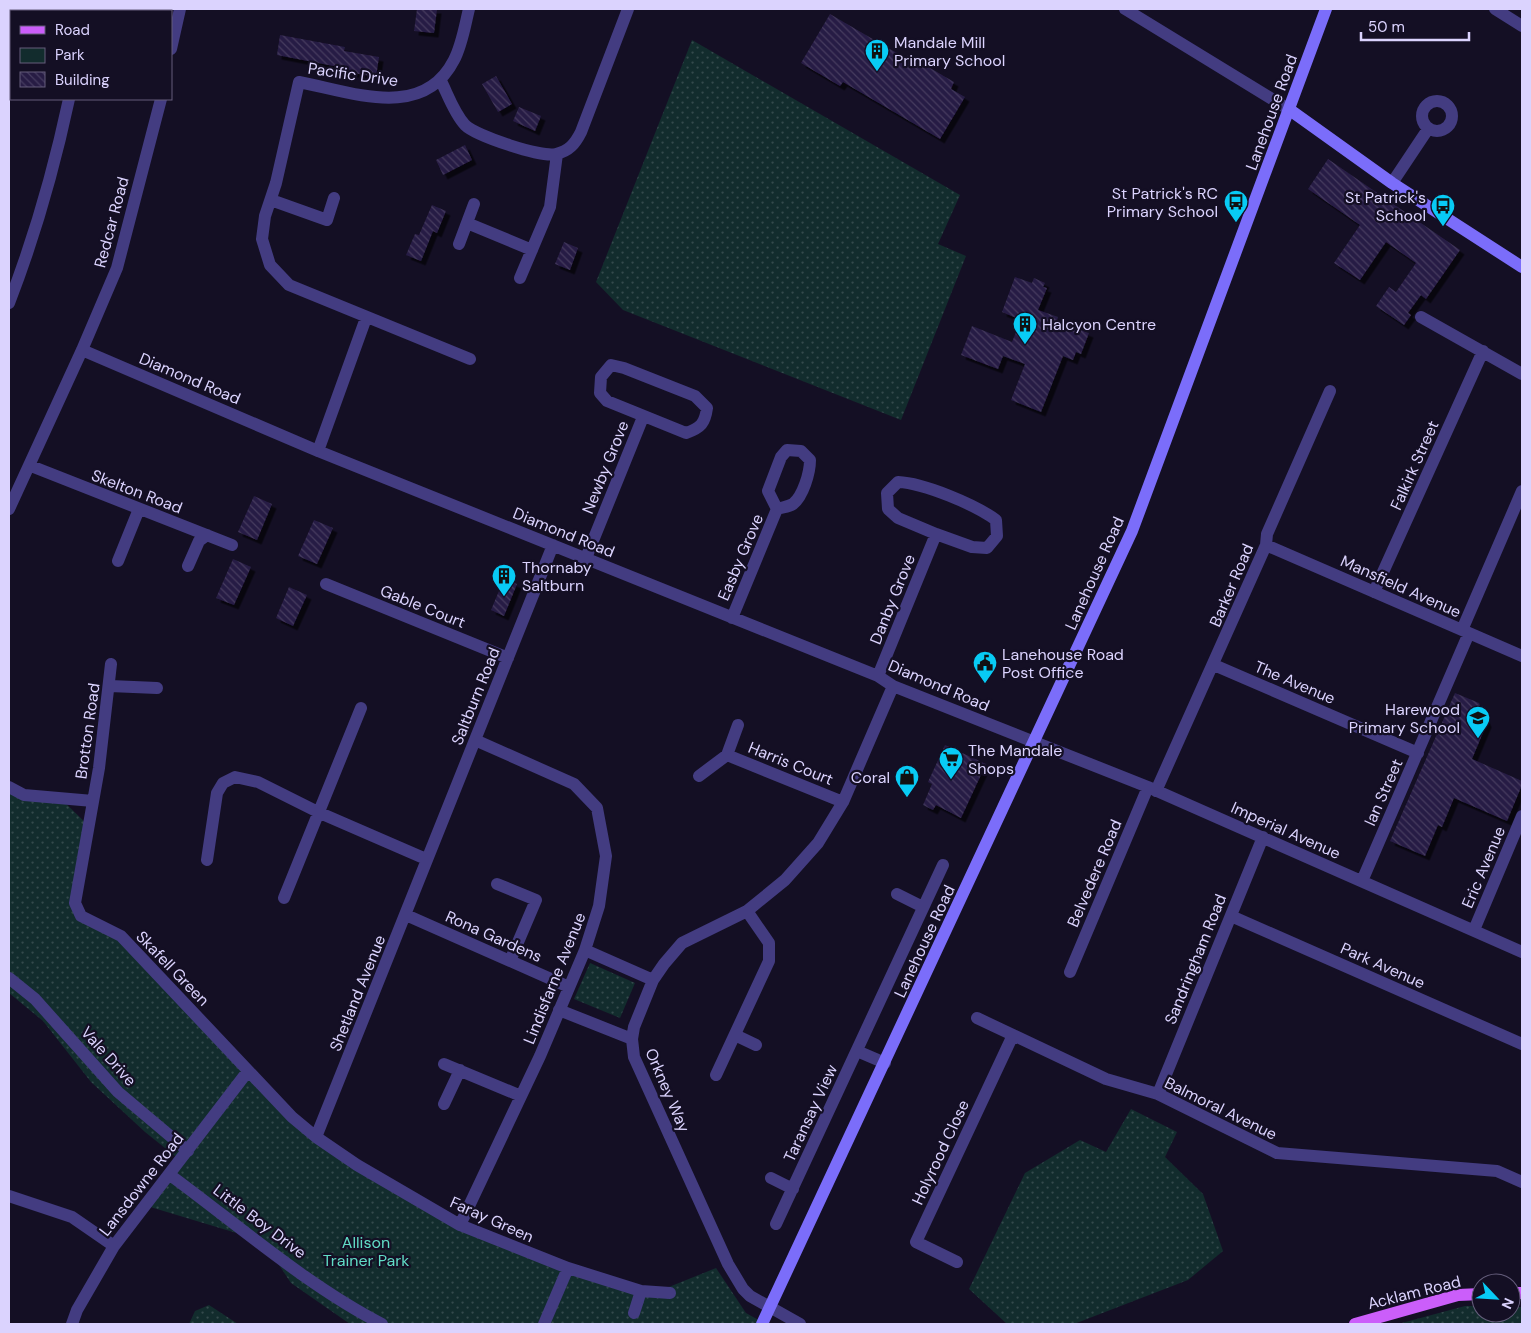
<svg xmlns="http://www.w3.org/2000/svg" width="1531" height="1333" font-family="'DM Sans',sans-serif">
<style>
.green{fill:url(#green-dots)}
.building{fill:url(#building-back-hatch);filter:url(#shadow)}
.lines{fill:none;stroke-linecap:round;stroke-linejoin:round}
.street{stroke:#433c81;stroke-width:12}
.secondary{stroke:#7b6dfa;stroke-width:12}
.primary{stroke:#cb5efa;stroke-width:12}
.labels{text-anchor:middle;stroke-width:4.5;stroke-linejoin:round;paint-order:stroke}
.poi-label{font-size:16px;fill:#dbd3fe;stroke:#140f24;text-anchor:start}
.street-label{font-size:16px;fill:#dbd3fe;stroke:#140f24}
.park-label{font-size:16px;fill:#61dcc6;stroke:#140f24}
</style>
<defs>
<pattern id="green-dots" width="8" height="8" patternUnits="userSpaceOnUse" patternTransform="scale(1.25)"><rect width="8" height="8" fill="#122c2d"/><path d="M2 2h.1M6 6h.1" fill="none" stroke="#344a4c" stroke-width="1.8" stroke-linecap="round"/></pattern>
<pattern id="building-back-hatch" width="6" height="6" patternUnits="userSpaceOnUse" patternTransform="scale(1.25)"><rect width="6" height="6" fill="#271c44"/><path d="M-1 5l2 2M0 0l6 6M5-1l2 2" fill="none" stroke="#463c60"/></pattern>
<filter id="shadow"><feDropShadow dx="4.5" dy="4.5" stdDeviation="0" flood-color="#0009"/></filter>
</defs>
<rect width="100%" height="100%" fill="#140f24"/>
<!-- green -->
<path class="green" d="M692 40 960 195 938 244 966 256 901 420 623 310 596 282Z
M9 787 60 798 89 826 75 903 81 916 118 935 316 1137 460 1225 649 1295 716 1268 746 1313 766 1324H350L291 1283 275 1259 243 1235 147 1206 180 1160 145 1132 91 1082 43 1021 9 993Z
M590 963 635 983 620 1018 574 999Z
M1131 1109 1177 1132 1165 1157 1203 1194 1223 1251 1188 1280 1074 1324H1007L969 1289 1025 1173 1080 1140 1106 1152Z
M209 1305 238 1324H189L195 1311Z
M1465 1306H1481V1313H1511V1307H1522V1324H1398Z"/>
<!-- building -->
<path class="building" d="M417 9H437L434 33 414 31Z
M830 14 888 48 906 58 908 55 954 82 951 89 965 97 940 139 843 82 840 86 801 63Z
M280 35 345 47 344 51 379 57 376 77 348 72 349 69 277 55Z
M496 76 512 104 498 112 482 84Z
M519 107 541 116 535 131 513 121Z
M465 145 472 160 443 175 436 160Z
M1328 159 1460 250 1426 299 1421 295 1408 313 1411 315 1404 325 1376 306 1389 287 1396 292 1416 263 1386 242 1360 280 1334 263 1360 225 1308 189Z
M432 205 446 211 437 233 433 231 421 261 406 255 415 234 419 235Z
M564 242 578 248 570 270 555 264Z
M1015 277 1032 283 1034 278 1045 283 1043 287 1047 288 1038 310 1058 317 1057 321 1089 333 1081 354 1076 352 1073 360 1063 356 1041 412 1011 400 1025 364 1003 356 998 369 961 355 972 326 1012 342 1021 320 1002 312Z
M254 496 272 504 257 540 238 532Z
M314 520 333 528 317 564 298 556Z
M233 559 251 567 234 605 216 598Z
M504 579 517 584 504 616 491 610Z
M289 587 307 595 293 626 276 618Z
M1455 693 1479 703 1487 723 1472 759 1522 781V785L1507 821 1454 798 1442 827 1438 825 1425 856 1390 841Z
M945 745 986 764 961 818 936 805 933 810 923 805 932 784 928 782Z"/>
<g class="lines">
<!-- street -->
<path class="street" d="M469 9C465 25 462 45 454 60 423 121 352 92 299 82L276 183 265 216 262 239 270 265 289 285 470 359
M1125 9 1290 110
M1495 9 1522 26
M86 11 87 9
M171 49 180 9
M441 81C448 95 454 113 465 125 476 136 542 158 556 154 569 151 575 144 581 132L628 9
M1422 116a15 15 0 1 1 30 0a15 15 0 1 1-30 0Z
M1392 183 1428 129
M271 200 327 220 334 198
M467 223 532 250
M459 244 474 204
M520 278 550 207 557 154
M9 303C35 236 54 169 69 99
M1421 317 1522 374
M82 350 318 451 878 676 893 686 1148 787 1522 952
M611 365 624 368 695 396 707 408C705 423 701 428 686 433L607 401 600 393 601 377Z
M787 450 801 451 810 460C810 473 803 496 793 504 788 507 783 507 777 509L768 491 781 457Z
M318 451 366 318
M31 466 232 545
M9 509 82 350 117 268 161 99
M1266 545 1522 656
M586 558 643 417
M118 561 139 509
M188 566 199 541 207 535
M326 584 508 658
M1374 592 1483 351
M732 618 777 509
M1462 630 1522 491
M111 664 99 768 75 903 81 916 121 936 292 1117 316 1137 357 1165 460 1225 568 1268 641 1291 670 1293
M1214 665 1418 753
M878 676 936 534 972 547 987 548 997 536 996 520C976 505 924 483 898 482L887 493 888 509 898 518 936 534
M110 686 157 688
M727 755 843 802
M699 776 727 755 738 725
M9 787 24 795 93 801
M1156 791 1266 545 1267 534 1330 391
M207 860 217 793 223 783 235 777 258 782 320 813 426 859
M1362 881 1469 633
M497 884 536 900 510 961
M897 894 923 907
M284 898 361 708
M406 915 569 987
M1231 916 1522 1044
M1474 930 1522 816
M585 950 653 980
M1070 972 1148 787
M9 978 35 999 118 1092 188 1151
M559 1010 632 1039
M977 1018 1106 1079 1158 1094 1277 1153 1497 1171 1522 1182
M735 1035 756 1045
M857 1051 885 1063
M444 1064 521 1096
M716 1075 769 961V943L747 911
M1158 1094 1263 837
M444 1104 460 1070
M316 1137 553 545
M170 1175C238 1225 308 1286 382 1324
M771 1178 793 1189
M9 1196 72 1217 114 1246
M776 1224 943 865
M460 1225 540 1056 585 950 599 906 606 856 597 808 574 784 475 740
M957 1262 916 1242 1013 1035
M634 1313 641 1291
M72 1324 77 1310 114 1246 248 1071
M544 1324 568 1268
M800 1324 750 1296 743 1289 728 1264 634 1057 632 1039 634 1027 653 980 664 964 682 943 747 911 785 880 818 843 843 802 893 686"/>
<!-- secondary -->
<path class="secondary" d="M1290 110 1392 183 1522 267
M762 1324 1132 531 1326 9"/>
<!-- primary -->
<path class="primary" d="M1511 1293H1522
M1355 1324 1458 1295 1481 1294"/>
</g>
<!-- icons -->
<defs>
<symbol id="building-pin" viewBox="-11 -11 22 30"><path d="M0 17L-7.5 6A9.5 9.5 0 1 1 7.5 6Z" fill="#08cbf5" stroke="#140f24"/><path d="M-4-6H4V6H1V3H-1V6H-4ZM-2.5-4.3h1.7v1.8h-1.7ZM.8-4.3h1.7v1.8H.8ZM-2.5-1h1.7V.8h-1.7ZM.8-1h1.7V.8H.8Z" fill="#111"/></symbol>
<symbol id="bus-pin" viewBox="-11 -11 22 30"><path d="M0 17L-7.5 6A9.5 9.5 0 1 1 7.5 6Z" fill="#08cbf5" stroke="#140f24"/><path d="M-5-6H5V4H4V6H2V4H-2V6H-4V4H-5ZM-3.5-4V0h7V-4ZM-3.5 1.2v1.5H-2V1.2ZM2 1.2v1.5H3.5V1.2Z" fill="#111"/></symbol>
<symbol id="civic-pin" viewBox="-11 -11 22 30"><path d="M0 17L-7.5 6A9.5 9.5 0 1 1 7.5 6Z" fill="#08cbf5" stroke="#140f24"/><path d="M-.6-6.5H3V-4.5H.6V-3L4-1V1h2V6H-6V1h2V-1L-.6-3ZM-1.2 2.5V6h2.4V2.5Z" fill="#111"/></symbol>
<symbol id="school-pin" viewBox="-11 -11 22 30"><path d="M0 17L-7.5 6A9.5 9.5 0 1 1 7.5 6Z" fill="#08cbf5" stroke="#140f24"/><path d="M0-5L7-2L0 1L-7-2ZM-4 1L0 2.5L4 1V4Q0 6-4 4Z" fill="#111"/></symbol>
<symbol id="supermarket-pin" viewBox="-11 -11 22 30"><path d="M0 17L-7.5 6A9.5 9.5 0 1 1 7.5 6Z" fill="#08cbf5" stroke="#140f24"/><path d="M-6-5.5h2.5l.6 2H6L4.5 2H-2.5L-4.4-4H-6ZM-1.5 3.2a1.3 1.3 0 1 0 .1 0ZM3 3.2a1.3 1.3 0 1 0 .1 0Z" fill="#111"/></symbol>
<symbol id="shop-pin" viewBox="-11 -11 22 30"><path d="M0 17L-7.5 6A9.5 9.5 0 1 1 7.5 6Z" fill="#08cbf5" stroke="#140f24"/><path d="M-5-2.5h2.3a2.7 3.5 0 0 1 5.4 0H5L5.5 6h-11ZM-1.5-2.5h3a1.5 2.3 0 0 0-3 0Z" fill="#111"/></symbol>
</defs>
<g fill-rule="evenodd">
<use href="#building-pin" x="863" y="37" width="28" height="38"/>
<use href="#bus-pin" x="1222" y="188" width="28" height="38"/>
<use href="#bus-pin" x="1429" y="192" width="28" height="38"/>
<use href="#building-pin" x="1011" y="310" width="28" height="38"/>
<use href="#building-pin" x="490" y="562" width="28" height="38"/>
<use href="#civic-pin" x="971" y="649" width="28" height="38"/>
<use href="#school-pin" x="1464" y="704" width="28" height="38"/>
<use href="#supermarket-pin" x="937" y="745" width="28" height="38"/>
<use href="#shop-pin" x="893" y="763" width="28" height="38"/>
</g>
<g class="labels">
<!-- poi labels -->
<g class="poi-label">
<text x="894" y="48">Mandale Mill<tspan x="894" dy="18">Primary School</tspan></text>
<text x="1218" y="199" text-anchor="end">St Patrick's RC<tspan x="1218" dy="18">Primary School</tspan></text>
<text x="1426" y="203" text-anchor="end">St Patrick's<tspan x="1426" dy="18">School</tspan></text>
<text x="1042" y="330">Halcyon Centre</text>
<text x="522" y="573">Thornaby<tspan x="522" dy="18">Saltburn</tspan></text>
<text x="1002" y="660">Lanehouse Road<tspan x="1002" dy="18">Post Office</tspan></text>
<text x="1460" y="715" text-anchor="end">Harewood<tspan x="1460" dy="18">Primary School</tspan></text>
<text x="968" y="756">The Mandale<tspan x="968" dy="18">Shops</tspan></text>
<text x="890" y="783" text-anchor="end">Coral</text>
</g>
<!-- street labels -->
<g class="street-label">
<text transform="translate(353 74) rotate(8)" y="6">Pacific Drive</text>
<text transform="translate(1271 112) rotate(-70)" y="6">Lanehouse Road</text>
<text transform="translate(111 222) rotate(-75)" y="6">Redcar Road</text>
<text transform="translate(190 378) rotate(23)" y="6">Diamond Road</text>
<text transform="translate(1414 465) rotate(-66)" y="6">Falkirk Street</text>
<text transform="translate(605 467) rotate(-68)" y="6">Newby Grove</text>
<text transform="translate(137 491) rotate(21)" y="6">Skelton Road</text>
<text transform="translate(564 532) rotate(22)" y="6">Diamond Road</text>
<text transform="translate(740 557) rotate(-67)" y="6">Easby Grove</text>
<text transform="translate(1094 573) rotate(-66)" y="6">Lanehouse Road</text>
<text transform="translate(1231 585) rotate(-67)" y="6">Barker Road</text>
<text transform="translate(1401 586) rotate(24)" y="6">Mansfield Avenue</text>
<text transform="translate(892 599) rotate(-68)" y="6">Danby Grove</text>
<text transform="translate(423 606) rotate(22)" y="6">Gable Court</text>
<text transform="translate(1295 682) rotate(23)" y="6">The Avenue</text>
<text transform="translate(939 685) rotate(23)" y="6">Diamond Road</text>
<text transform="translate(475 696) rotate(-68)" y="6">Saltburn Road</text>
<text transform="translate(87 731) rotate(-82)" y="6">Brotton Road</text>
<text transform="translate(791 763) rotate(22)" y="6">Harris Court</text>
<text transform="translate(1383 792) rotate(-66)" y="6">Ian Street</text>
<text transform="translate(1286 830) rotate(24)" y="6">Imperial Avenue</text>
<text transform="translate(1483 867) rotate(-67)" y="6">Eric Avenue</text>
<text transform="translate(1094 873) rotate(-67)" y="6">Belvedere Road</text>
<text transform="translate(494 936) rotate(24)" y="6">Rona Gardens</text>
<text transform="translate(924 941) rotate(-65)" y="6">Lanehouse Road</text>
<text transform="translate(1195 959) rotate(-68)" y="6">Sandringham Road</text>
<text transform="translate(1383 965) rotate(24)" y="6">Park Avenue</text>
<text transform="translate(173 968) rotate(46)" y="6">Skafell Green</text>
<text transform="translate(554 978) rotate(-68)" y="6">Lindisfarne Avenue</text>
<text transform="translate(357 993) rotate(-68)" y="6">Shetland Avenue</text>
<text transform="translate(109 1056) rotate(48)" y="6">Vale Drive</text>
<text transform="translate(668 1090) rotate(67)" y="6">Orkney Way</text>
<text transform="translate(1221 1108) rotate(26)" y="6">Balmoral Avenue</text>
<text transform="translate(810 1113) rotate(-65)" y="6">Taransay View</text>
<text transform="translate(940 1152) rotate(-65)" y="6">Holyrood Close</text>
<text transform="translate(141 1184) rotate(-52)" y="6">Lansdowne Road</text>
<text transform="translate(492 1219) rotate(24)" y="6">Faray Green</text>
<text transform="translate(260 1221) rotate(37)" y="6">Little Boy Drive</text>
<text transform="translate(1414 1292) rotate(-14)" y="6">Acklam Road</text>
</g>
<!-- park labels -->
<g class="park-label">
<text x="366" y="1248">Allison<tspan x="366" dy="18">Trainer Park</tspan></text>
</g>
</g>
<!-- border -->
<rect width="1531" height="1333" fill="none" stroke="#dbd3fe" stroke-width="20"/>
<!-- legend -->
<rect x="10" y="10" width="162" height="90" fill="#140f24" stroke="#645d7b"/>
<rect x="20" y="26" width="25" height="8" fill="#cb5efa" stroke="#645d7b"/>
<text x="55" y="35" font-size="15" fill="#dbd3fe">Road</text>
<rect x="20" y="48" width="25" height="15" fill="#122c2d" stroke="#645d7b"/>
<text x="55" y="60" font-size="15" fill="#dbd3fe">Park</text>
<rect x="20" y="72" width="25" height="15" fill="url(#building-back-hatch)" stroke="#645d7b"/>
<text x="55" y="85" font-size="15" fill="#dbd3fe">Building</text>
<!-- north arrow -->
<g transform="translate(1496 1298) rotate(115)"><circle r="24" fill="#140f24" stroke="#645d7b"/>
<path d="M0-4L9 19L0 12L-9 19Z" fill="#08cbf5"/>
<text y="-8" font-size="14" font-weight="bold" text-anchor="middle" fill="#dbd3fe">N</text>
</g>
<!-- scale -->
<path d="M1361 32v8h108v-8" fill="none" stroke="#dbd3fe" stroke-width="2.5"/>
<text x="1368" y="32" font-size="15" fill="#dbd3fe" stroke="#140f24" stroke-width="4" paint-order="stroke">50 m</text>
</svg>
